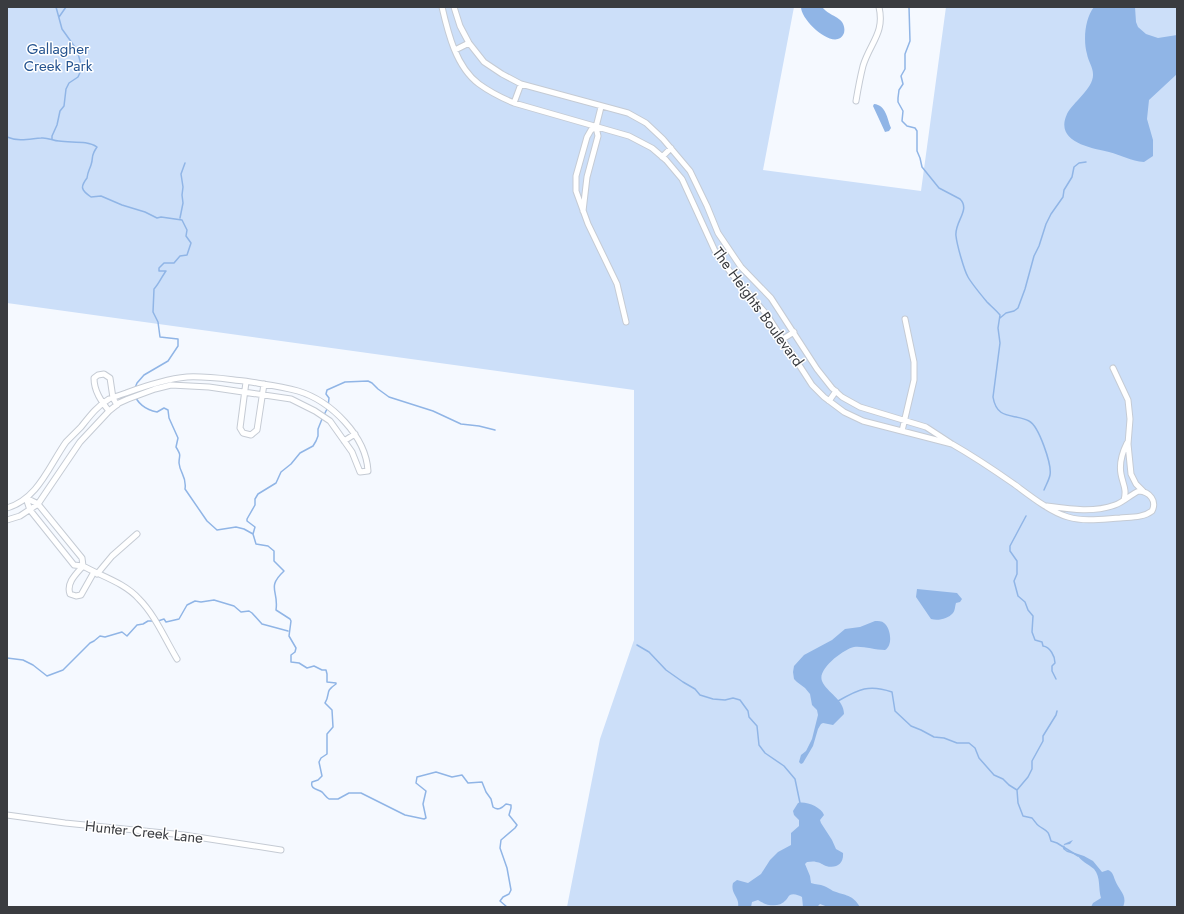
<svg xmlns="http://www.w3.org/2000/svg" width="1184" height="914" font-family="Jost,sans-serif">
<style>
.green{fill:#ccdff9}
.water{fill:#90b5e6}
.lines{fill:none;stroke-linecap:round;stroke-linejoin:round}
.stream{stroke:#90b5e6;stroke-width:1.5}
.minor-casing{stroke:#c5cbd4;stroke-width:7}
.minor{stroke:#fff;stroke-width:5}
.labels{text-anchor:middle;stroke-width:3;stroke-linejoin:round;paint-order:stroke}
.park-label{font-size:15px;fill:#24538f;stroke:#fff}
.street-label{font-size:15px;fill:#3a3c40;stroke:#fff}
</style>
<rect width="100%" height="100%" fill="#f5f9ff"/>
<!-- green -->
<path class="green" d="M7 7H794L763 170 921 191 946 7H1177V907H567L600 739 634 640V390L7 303Z"/>
<!-- water -->
<path class="water" d="M801 7H822C824 9 827 12 829 13 833 16 838 17 842 22 844 25 845 29 844 33 836 53 801 21 801 7Z
M1094 7H1135L1136 22 1138 27 1146 34 1158 38 1177 35V74L1149 100 1147 119 1153 140V156L1144 162C1131 161 1121 155 1109 152 1091 148 1054 142 1067 114 1073 102 1094 88 1093 74 1093 67 1088 61 1087 54 1083 40 1085 18 1094 7Z
M874 104C886 105 887 118 891 128L889 131 885 132 873 106Z
M917 589 957 593 962 599 960 602 956 603C955 606 955 611 953 613 948 619 938 621 931 619L916 597Z
M875 621C878 621 882 621 884 623 891 628 893 646 885 650 874 650 864 646 854 647 844 649 817 669 822 681 827 693 844 699 844 714L833 725 823 723 821 724 818 729 813 746 803 763 801 764 799 762 801 755 806 751 812 739 818 715 817 710 812 705 810 694 805 688 797 682 794 679 793 672 794 666 804 655 832 640 845 629 860 627Z
M798 803C806 801 821 807 824 815L820 820 821 823 832 840 836 849 843 853C844 864 836 869 826 866 823 865 820 862 816 862 813 861 810 862 807 862L805 864 810 876 811 883C816 885 820 884 824 886 827 887 830 889 833 891 846 896 852 894 860 907H828L820 904 817 907H803L802 897C799 895 793 893 790 895 788 896 788 898 786 900 778 909 765 905 758 900L752 902 751 907H738C740 897 730 894 733 883L737 880 748 883 761 874 770 860 778 852 791 845V833L799 826V820L794 815 793 811Z
M1073 840 1070 844 1064 845 1066 850 1084 856 1093 861 1102 872 1108 870C1113 872 1113 875 1115 880 1119 891 1128 895 1123 907H1091L1093 903 1101 898C1098 889 1101 877 1094 869 1088 864 1081 861 1077 855L1067 852 1063 849 1064 844Z"/>
<g class="lines">
<!-- stream -->
<path class="stream" d="M909 7 910 41 905 54V69L901 76 903 84 899 90 898 98V102L903 111 902 121 907 126 915 128 917 131V151L920 158 922 167 939 188 960 199C971 210 954 222 956 236 957 245 964 270 968 277 972 284 982 296 987 302 991 306 996 310 1000 315L998 328 1000 343 993 397C997 421 1014 413 1029 421 1039 426 1052 465 1050 475 1049 480 1046 485 1044 490
M59 17 66 7
M7 137C19 142 29 139 41 138 48 137 53 141 59 141 71 143 87 140 97 147 90 157 94 156 91 165 89 171 88 171 87 178 80 187 81 190 91 197L101 196 122 205 145 212 157 218 161 217 182 220 187 230 186 236 191 243 187 255 180 256 174 263H164L159 268V271H166C162 276 159 284 154 289L153 312 158 322 160 337 178 339V346L168 361 144 375 137 383 135 388
M52 139V136L57 125 60 111 64 106 66 89 69 83 78 77 82 68 77 50 62 29 56 7
M180 218 183 203 182 195 183 187 181 174 185 163
M1000 318 1006 313 1014 311 1018 308 1025 289 1034 256 1039 246 1046 224 1051 214 1063 197 1064 190 1072 177 1074 167 1079 163 1086 162
M134 392C136 403 146 410 157 412L164 408 168 410 169 418 178 438 176 447C182 457 179 454 179 463 180 474 187 476 185 489L207 521 217 530 236 527 244 529 253 534
M324 415 328 407 329 398 326 394 327 390 345 382 368 381 372 383 378 389 389 397 433 411 461 424 479 426 495 430
M322 419 318 429V436L316 441 313 446 300 453 291 464 281 472 276 483 258 494 255 499V505L247 519V521L255 527 253 534 256 544 268 546 274 551V561L284 571C266 588 279 590 276 610L290 619 291 621 289 636 296 648 295 652 291 655V662L299 663 307 668 314 666 322 670H326L327 674V682L336 683V684C324 692 331 693 325 703L332 710 333 727 327 734V754L321 758 319 762 322 776 318 780 312 782C310 789 317 789 322 792 325 795 326 797 329 799H338L349 793H361L405 815 424 819 426 818 423 804 426 791 416 783 417 777 436 772 452 777 462 775 468 783 482 782 486 792 491 799 493 807C498 811 502 808 506 804L511 805V808L509 815 517 825 515 828 501 840 500 848 507 868 511 890 509 894 503 897 500 901 507 907
M1026 516 1010 546V551L1017 561V574L1014 581 1018 596 1025 602 1028 610 1033 616 1032 632 1035 640 1042 642 1043 646C1050 647 1055 656 1055 663L1052 666V671L1056 679
M158 621 164 619 166 622 179 619 187 605 195 601 201 602 214 600 234 606 241 612 249 611 252 613 262 624 288 631
M637 645 649 652 666 670 683 682 695 689 700 695 713 699 725 700 733 698 740 700 748 711 749 717 757 726 759 745 765 753 784 766 795 779 800 803
M7 658 23 660 33 665 47 676 63 670 90 643 94 641 100 636 105 637 122 632 127 636 137 625 143 624 148 621H154
M838 701C859 689 869 684 892 692L895 711 911 726 921 730 934 737 944 738 957 743H969L975 748 979 758 994 775 1003 779 1009 785 1017 790
M1057 711 1056 715 1043 736V741L1032 761V769L1028 777 1017 790 1018 803 1023 816 1032 818C1034 820 1036 824 1039 826 1048 832 1048 830 1051 841L1057 843 1078 856"/>
<defs>
<path id="minor" d="M442 7C448 33 456 67 479 84 490 92 502 98 514 103L629 136 652 148 666 160 682 179 715 251 731 273 767 315 812 385 824 397 844 412 863 421 952 444 926 427 860 407 842 397 832 388 817 369 771 298 741 267 718 233 707 206 690 171 663 139 646 123 628 113 521 84 502 74 484 62 469 43 460 26 454 7
M455 50 469 43
M856 101C858 89 860 78 863 66 870 43 885 33 879 7
M514 103 521 84
M596 127 601 107
M662 157 671 148
M583 211 587 177 598 136 596 127 591 130 587 137 576 176V191L588 224 617 284 626 322
M783 339 794 332
M1113 368 1128 400 1130 419 1128 444 1131 474 1136 484 1143 491
M246 382 240 428 243 433 251 435 257 430 264 384
M829 401 836 391
M109 411C101 401 94 391 94 378L98 375 104 374 110 378 113 398 117 405
M902 431 914 380V362L905 319
M344 441 355 434
M952 444C973 456 994 470 1014 484 1029 495 1050 512 1068 517 1085 522 1103 519 1120 518 1130 517 1143 518 1152 511 1157 501 1150 492 1139 491 1131 494 1124 502 1115 505 1093 513 1069 509 1047 506
M26 498 38 504 82 558 83 566 74 565 30 510Z
M1124 500C1127 489 1123 485 1121 474 1119 463 1122 453 1127 443
M7 508C38 499 49 466 66 442 71 437 76 432 81 427 89 417 97 406 109 399 114 397 120 395 126 393 145 386 166 379 187 377 206 376 225 379 244 381 262 384 281 386 298 391 331 401 366 436 368 471L360 472 352 452 330 421 315 411 291 399 209 387 171 385 155 389 128 399 119 403 109 411 80 442 38 504 20 516 7 520
M94 572 81 595 76 596 70 594C66 583 76 574 83 566 101 576 125 583 139 599 155 615 165 639 177 659
M97 574 112 556 137 534
M7 815 65 823 184 835 281 850"/>
</defs>
<!-- minor casing -->
<use href="#minor" class="minor-casing"/>
<!-- minor -->
<use href="#minor" class="minor"/>
</g>
<g class="labels">
<!-- park labels -->
<g class="park-label">
<text x="58" y="54">Gallagher<tspan x="58" dy="17">Creek Park</tspan></text>
</g>
<!-- street labels -->
<g class="street-label">
<text transform="translate(758 307) rotate(54)" y="5">The Heights Boulevard</text>
<text transform="translate(144 832) rotate(6)" y="5">Hunter Creek Lane</text>
</g>
</g>
<!-- border -->
<rect width="1184" height="914" fill="none" stroke="#3a3c40" stroke-width="16"/>
</svg>
